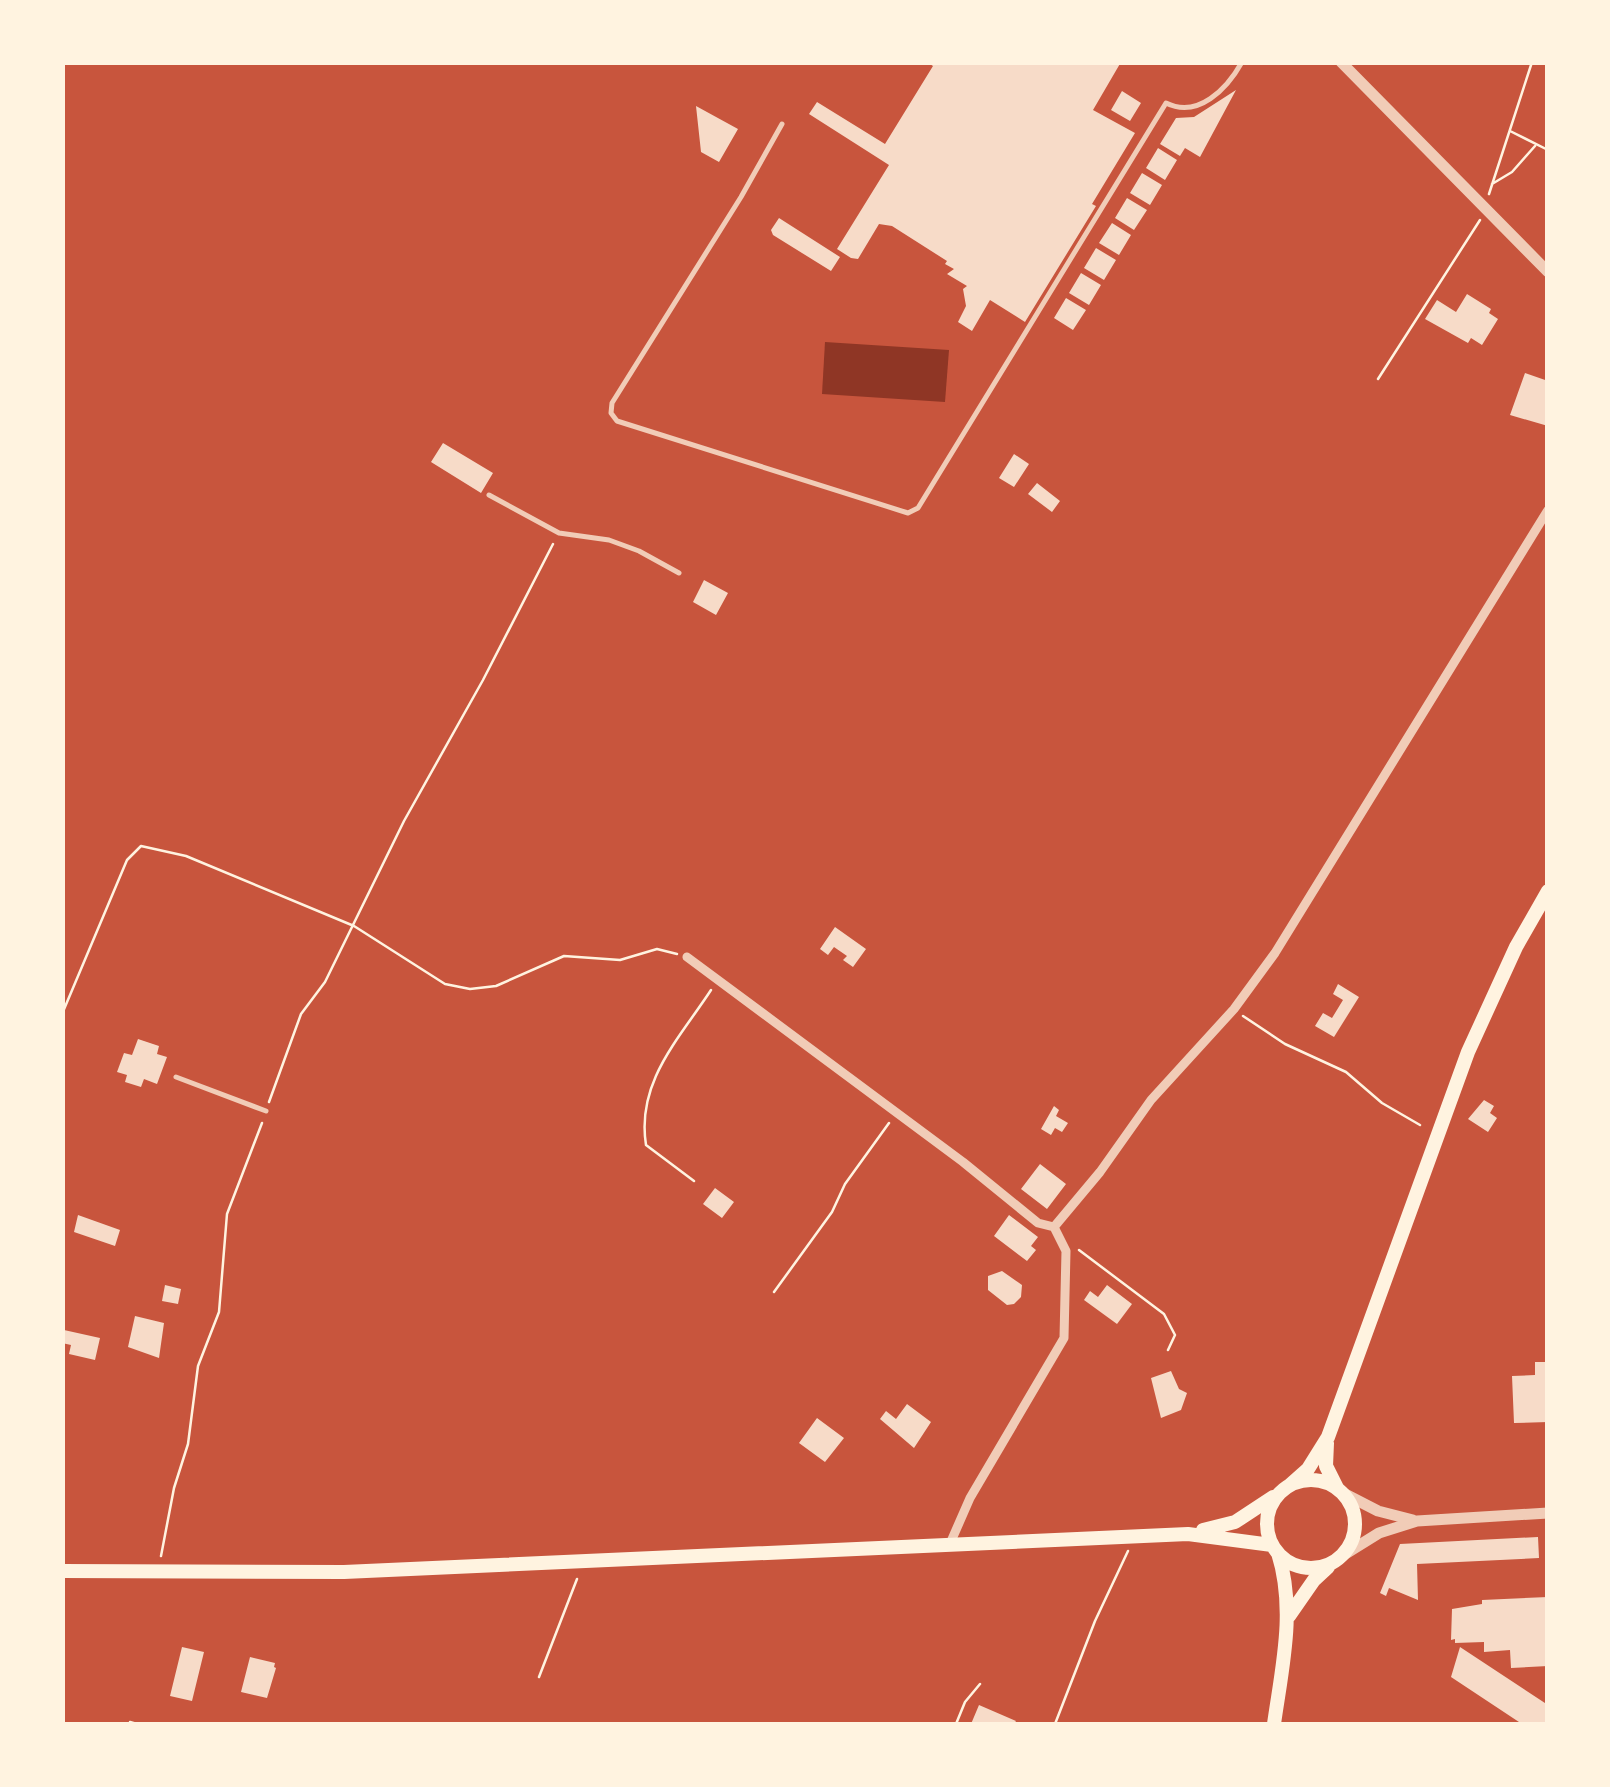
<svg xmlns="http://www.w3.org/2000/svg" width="1610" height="1787" font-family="'Playfair Display',serif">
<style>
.water{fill:#8f3625}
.building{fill:#f7dbc8}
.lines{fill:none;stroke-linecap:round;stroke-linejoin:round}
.path{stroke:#fff3e0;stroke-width:2.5}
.service{stroke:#f1ccb7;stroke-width:5}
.minor{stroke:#f1ccb7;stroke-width:9}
.tertiary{stroke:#f1ccb7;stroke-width:11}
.primary{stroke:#fff3e0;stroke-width:14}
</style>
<rect width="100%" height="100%" fill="#c8553d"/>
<!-- water -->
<path class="water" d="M825 342 949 350 945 402 822 394Z"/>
<!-- building -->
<path class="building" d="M927 62H1121L1093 110 1135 133 1092 204 1096 206 1025 322 990 300 972 331 958 322 966 306 963 289 967 286 947 274 954 269 945 264 947 261 892 226 879 224 858 259 851 258 837 249 889 165 809 114 817 102 885 144 933 66Z
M1236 90 1200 157 1185 148 1180 156 1160 144 1176 118 1194 117Z
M1122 91 1141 103 1130 121 1111 110Z
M696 106 738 129 719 162 701 152Z
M1158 148 1177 160 1165 180 1146 168Z
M1142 173 1162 185 1150 205 1130 193Z
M1127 198 1147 210 1134 230 1115 218Z
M779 218 840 257 831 271 773 235 771 230Z
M1112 223 1131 235 1119 255 1099 243Z
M1096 248 1116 260 1104 280 1084 268Z
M1081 273 1101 285 1089 305 1069 293Z
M1467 294 1491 309 1489 313 1498 319 1482 345 1471 338 1468 343 1425 319 1437 300 1456 312Z
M1066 298 1086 310 1073 330 1054 318Z
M1525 373 1548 381V426L1510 415Z
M443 443 493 473 481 493 431 462Z
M1014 454 1029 464 1014 487 999 478Z
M1037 483 1060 501 1052 512 1028 494Z
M704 580 728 593 716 615 693 602Z
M835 927 866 949 853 967 843 960 847 956 834 947 828 955 820 949Z
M1338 984 1359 997 1334 1037 1315 1026 1323 1013 1332 1018 1343 1000 1333 994Z
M138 1039 159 1046 157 1054 167 1057 157 1084 144 1079 141 1087 125 1082 127 1075 117 1072 124 1053 132 1055Z
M1484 1100 1494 1106 1490 1113 1497 1118 1488 1132 1468 1119Z
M1054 1106 1059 1110 1056 1116 1068 1123 1062 1132 1055 1128 1051 1135 1041 1129Z
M1040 1164 1066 1184 1047 1209 1021 1189Z
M715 1188 734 1202 722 1218 703 1204Z
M78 1215 120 1230 115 1246 74 1232Z
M1009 1215 1038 1237 1031 1246 1036 1250 1027 1261 994 1236Z
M1002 1271 1022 1285 1021 1297 1014 1304 1007 1305 988 1290V1276Z
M165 1285 181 1289 178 1304 162 1301Z
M1107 1285 1132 1304 1117 1324 1084 1300 1090 1291 1098 1297Z
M135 1316 164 1323 159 1358 128 1347Z
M64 1330 100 1338 95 1360 69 1354 71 1345 62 1343Z
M1535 1362H1548V1422L1514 1423 1512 1376 1535 1375Z
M1171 1371 1179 1389 1187 1393 1181 1410 1161 1418 1151 1378Z
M907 1404 931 1422 914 1448 880 1419 886 1411 896 1419Z
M817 1418 844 1438 825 1462 799 1443Z
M1538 1537 1539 1558 1417 1564 1418 1600 1389 1588 1386 1596 1380 1593 1400 1544Z
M1548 1597V1666L1511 1668 1510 1650 1484 1652V1642L1455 1643V1639L1451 1640 1452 1609 1482 1604V1600Z
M182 1647 204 1652 192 1701 170 1696Z
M1460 1647 1548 1705V1724H1522L1451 1677Z
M250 1657 275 1663 274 1667 276 1668 267 1698 241 1692Z
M979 1705 1016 1721 1014 1724H971Z"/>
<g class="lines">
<!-- path -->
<path class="path" d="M1510 131 1548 150
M1492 184 1512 172 1535 146
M1489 194 1532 62
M1378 379 1480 220
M62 1014 127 860 141 846 186 856 354 926 445 984 470 989 496 986 564 956 620 960 657 949 677 954
M1243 1016 1285 1044 1346 1072 1382 1103 1420 1125
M269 1102 301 1014 325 982 404 821 483 680 553 544
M694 1181 646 1145C636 1082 679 1039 711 990
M1079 1250 1164 1314 1175 1335 1168 1350
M774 1292 832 1212 845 1184 889 1123
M161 1556 174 1488 188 1444 198 1366 219 1312 227 1214 262 1123
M539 1677 577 1579
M130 1722 137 1724
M956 1724 965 1702 980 1684
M1055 1724 1095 1621 1128 1551"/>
<!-- service -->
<path class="service" d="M782 124 741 197 612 403 611 413 617 421 908 513 918 508 1166 103C1198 119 1227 89 1242 62
M489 495 559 533 609 540 639 551 679 573
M176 1077 266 1111"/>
<!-- minor -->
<path class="minor" d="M687 957 963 1162 1038 1223 1054 1227
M949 1546 970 1498 1064 1338 1066 1251 1054 1227 1100 1172 1151 1100 1234 1009 1275 953 1548 510"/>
<!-- tertiary -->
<path class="tertiary" d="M1341 62 1548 272
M1345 1494 1378 1511 1413 1520
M1342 1556 1379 1533 1417 1521 1548 1513"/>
<!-- primary -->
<path class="primary" d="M1327 1443 1326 1466 1337 1488
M1267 1524a44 44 0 1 1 88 0a44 44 0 1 1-88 0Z
M1290 1485 1308 1469 1328 1437 1468 1052 1516 947 1548 891
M1203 1530 1235 1522 1273 1497
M62 1571 344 1572 1188 1534 1272 1545
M1289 1616 1314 1580 1328 1567
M1274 1724C1282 1667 1296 1610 1278 1553"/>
</g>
<!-- border -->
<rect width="1610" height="1787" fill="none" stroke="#fff3e0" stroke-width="130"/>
</svg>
